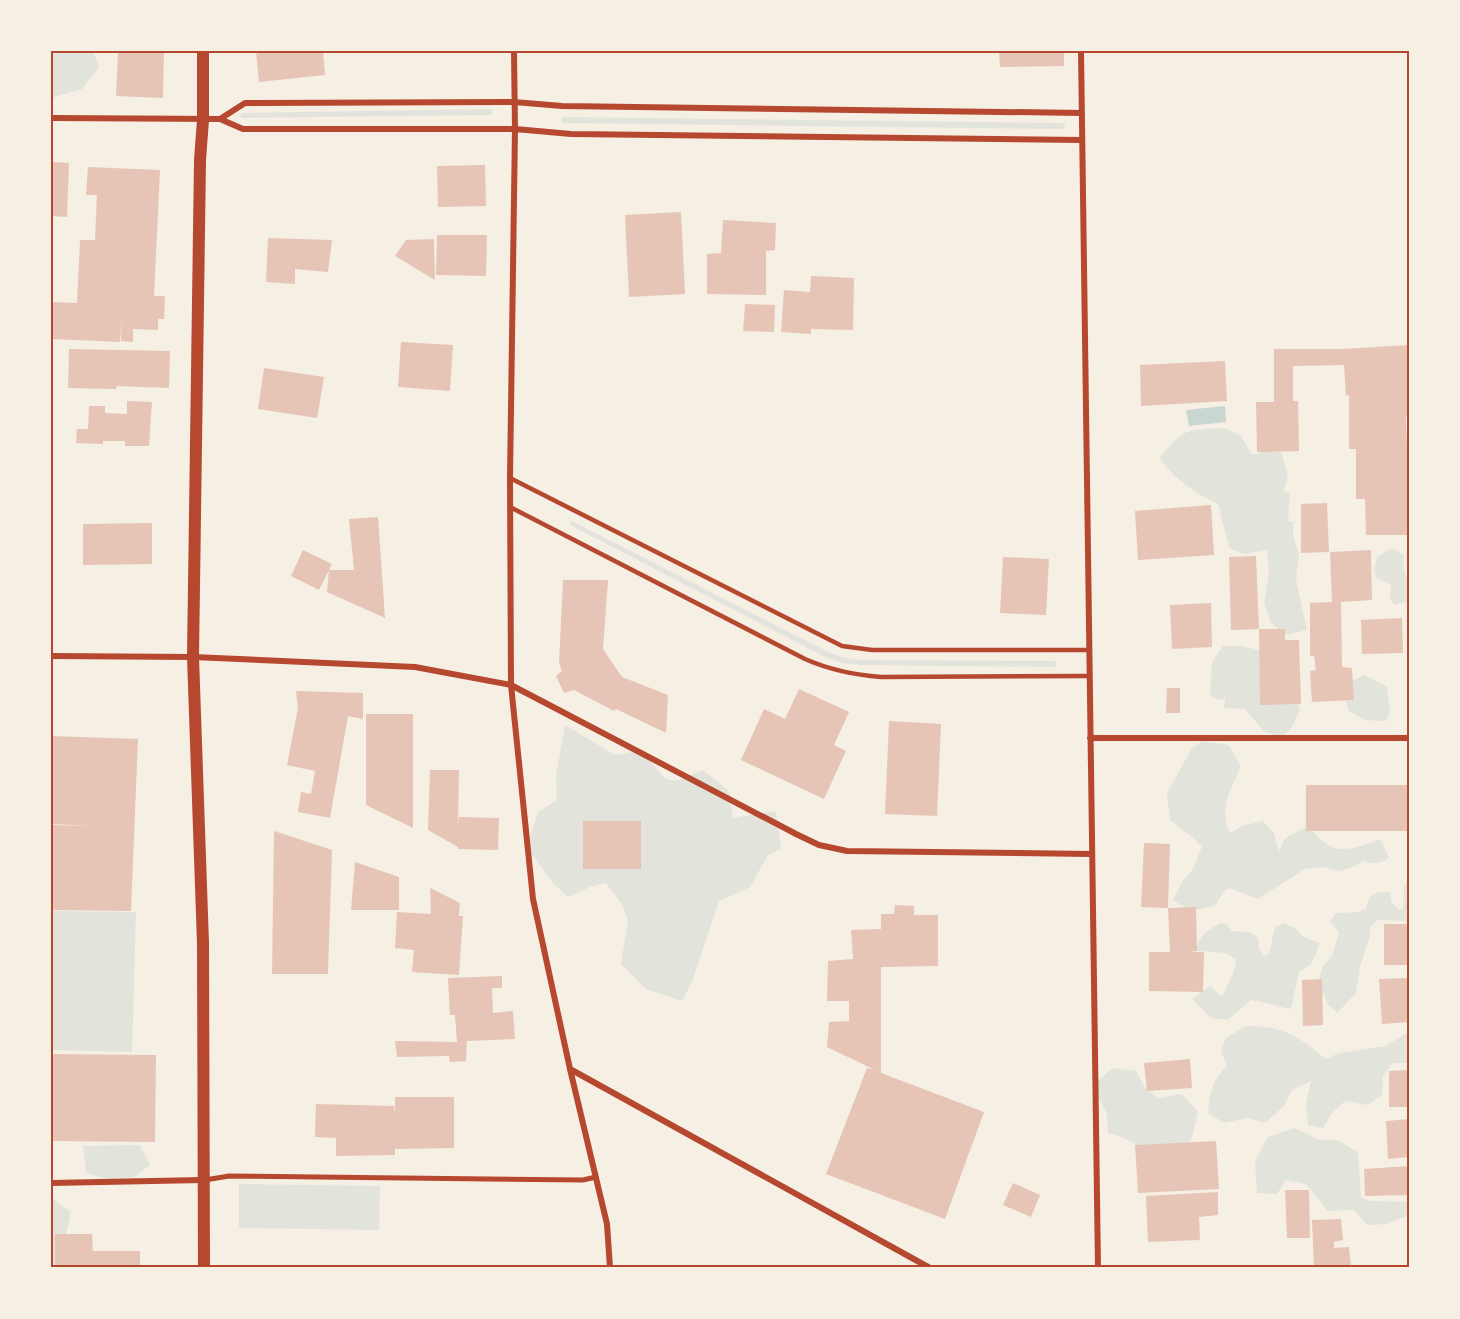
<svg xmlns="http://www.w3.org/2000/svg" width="1460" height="1319" font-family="Quicksand,sans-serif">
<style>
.green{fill:#e2e4dc}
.water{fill:#c9d6d2}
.building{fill:#e6c5b7}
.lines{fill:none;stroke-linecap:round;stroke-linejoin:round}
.service{stroke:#b5482f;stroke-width:4.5}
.pedestrian{stroke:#b5482f;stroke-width:5}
.minor{stroke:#b5482f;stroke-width:6}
.secondary{stroke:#b5482f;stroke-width:12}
.neatline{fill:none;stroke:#b5482f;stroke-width:2}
</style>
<rect width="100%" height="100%" fill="#f6efe4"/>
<!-- green -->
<path class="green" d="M51 51H93L99 67 82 89 51 98Z
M491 109 493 111 491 115 242 118 240 116 242 113Z
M563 117 1064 123 1065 127 1064 129 563 123 561 119Z
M1224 428 1241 436 1252 455 1265 451 1281 452 1288 474 1284 492 1290 493 1288 521 1293 522V536L1299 554 1296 580 1307 630 1286 635 1271 623 1264 603 1269 572 1267 550 1244 554 1229 548 1218 504C1193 492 1177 481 1159 458 1186 427 1185 430 1224 428Z
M570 520 828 652 845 658 862 660 1055 661 1056 665 1054 667 861 665 843 663 825 657 570 525Z
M1392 548 1404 555C1404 563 1402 573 1409 579V601L1395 605 1390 599 1391 585 1377 578 1374 572 1377 557Z
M1223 646H1242L1263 651 1295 697 1300 710 1292 727 1282 737 1265 732 1244 709 1224 708 1225 698 1218 700 1210 695 1212 662Z
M1365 675 1387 687 1390 712 1386 721 1365 720 1348 710 1344 685Z
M565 725 615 755 641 751 666 779 676 781 703 770 729 791 733 818 776 811 781 849 768 855 750 887 719 901 693 979 682 1001 646 989 621 964 628 921 623 906 606 883 590 887 568 897 553 883 527 847 538 812 557 800 556 776Z
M1202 741 1229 745 1241 766C1231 789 1218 810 1230 833L1242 826 1263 821 1274 833 1279 851 1285 838 1309 826C1332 858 1347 851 1380 839L1389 857C1383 864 1373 864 1364 861L1353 867 1340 871 1323 867 1305 869 1258 899 1229 888 1224 891 1215 906 1190 911 1173 900 1182 882 1193 869 1202 847C1193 836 1181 830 1170 820L1167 793 1192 748Z
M1409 879V921L1378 920 1370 927V936L1360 967 1356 993 1337 1013 1328 1004 1318 982 1323 966 1332 956 1339 933 1330 921 1336 913C1348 912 1354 914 1366 909 1368 894 1377 890 1391 893V901L1398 909H1403L1404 886Z
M51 911 136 912 132 1052 51 1050Z
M1220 923 1227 924 1232 931 1251 932 1258 938 1259 949 1263 956 1269 954 1275 927 1283 923 1295 928 1303 937 1320 943 1312 963 1299 972 1291 1009C1277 1007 1266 1002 1251 1000L1228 1020 1211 1018 1192 999 1210 986 1222 997 1234 971 1236 959 1225 953 1197 951C1197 936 1208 930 1220 923Z
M1246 1026C1281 1025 1300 1037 1326 1059L1339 1053 1386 1046 1405 1034 1409 1036V1063H1393L1383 1076 1382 1095 1368 1105 1345 1101 1332 1113 1323 1128 1308 1125 1306 1104 1311 1081 1292 1090 1284 1106 1265 1123 1247 1118 1224 1123 1208 1113C1210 1092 1211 1082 1227 1066L1221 1051 1226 1038Z
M1112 1068 1136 1071 1145 1088 1159 1098 1182 1094 1198 1112 1191 1141 1186 1147H1141L1120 1136 1108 1133 1107 1114 1095 1092V1084Z
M1294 1128 1320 1140H1337L1358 1152 1361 1198 1371 1201 1409 1202 1407 1216 1387 1224 1367 1225 1354 1210 1328 1211 1306 1184 1286 1180 1277 1194 1257 1193 1255 1161 1268 1137Z
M140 1145 150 1165 133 1178 110 1180 86 1173 83 1146Z
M239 1184 380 1186 379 1230 239 1228Z
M51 1198 71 1212 58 1268H51Z"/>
<!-- water -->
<path class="water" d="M1225 406 1226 422 1189 426 1186 410Z"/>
<!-- building -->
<path class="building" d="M118 51H164L163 98 116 96Z
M256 51H323L325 75 259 82Z
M999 51H1064V66L1000 67Z
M51 162 69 163 67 217 51 216Z
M485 165 486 206 438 207 437 166Z
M88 167 160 170 154 296H165L164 319H158V330L133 329V342L121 341 122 317 120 342 51 339V302L77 303 80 240H95L97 195H86Z
M681 212 685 294 629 297 625 215Z
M723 220 776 223 775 250 766 251V295L707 294V254L721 253Z
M437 235H487L486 276 436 275Z
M268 238 332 240 328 272 295 269V284L266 282Z
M434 239 435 280 395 256 406 240Z
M811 276 854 278 853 330 811 329V334L781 332 784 290 810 292Z
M745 304 775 305 774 332 743 331Z
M401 342 453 345 450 391 398 387Z
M1409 345V417H1406L1407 448H1409V535H1366L1365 499H1356V449H1349V395L1346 396 1344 365 1293 366V401H1298L1299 451 1257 452 1256 402H1274V349H1343Z
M69 349 170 351 169 388 117 386 116 389 68 388Z
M1225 361 1227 401 1141 406 1140 365Z
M264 368 324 377 317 418 258 409Z
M127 401 152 402 149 446H125V441H103V444L76 443 77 429H88L89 406H105V413L127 414Z
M1327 503 1329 552 1301 553V504Z
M1211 505 1214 555 1138 560 1135 511Z
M378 517 385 618 327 592 329 570H354L349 519Z
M152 523V564L83 565V524Z
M303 550 332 564 319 590 291 576Z
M1371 550 1372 600 1341 602 1342 667 1352 668 1354 700 1312 702 1310 671 1316 670 1314 656H1310V603L1332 602 1330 552Z
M1256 556 1259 629 1231 630 1229 557Z
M1003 557 1049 559 1046 615 1000 613Z
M563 580H608L603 649 622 677 668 695 666 733 616 709 614 711 574 690 564 693 556 676 562 671 559 663Z
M1211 603 1212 647 1172 649 1170 605Z
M1402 618 1403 653 1362 654 1361 620Z
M1259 629H1285V640H1299L1301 704 1260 705Z
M1167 688H1180V713H1166Z
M799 689 849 712 834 745 846 751 824 799 741 760 764 709 785 719Z
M296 691 363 693V719L348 716 330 818 298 812 301 792 311 794 315 771 287 765 298 708Z
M366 714H413V828L366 805Z
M889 721 941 724 937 816 885 814Z
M51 736 138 739 131 911 51 910V825L94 826 51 824Z
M430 770H459L458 825 459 817 499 818 498 850 458 849V847L428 830Z
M1306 785H1409V831H1306Z
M583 821H641V869H583Z
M274 831 332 850 328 974H272Z
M1144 843 1170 844 1168 908 1141 907Z
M355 862 399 877V910H351Z
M430 888 460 903 459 916H463L459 975 412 972 414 950 395 948 397 912 431 914Z
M895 905 914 906V915H938V966L881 967V1073L984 1112 945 1219 826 1174 867 1068 875 1070 827 1047 829 1022 849 1021V1001H827L828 961 853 959 851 930 881 929V914H894Z
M1196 907 1197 951 1189 952H1204L1203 992 1149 991V952H1170L1168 908Z
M1384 924H1409V965H1384Z
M502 976V988H492L493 1013 513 1011 515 1039 467 1041 466 1061 450 1062 449 1056 397 1057 395 1041 457 1042 455 1015H450L448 978Z
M1409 978V1022L1382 1024 1379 979Z
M1322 979 1323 1025 1303 1026 1302 980Z
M51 1054 156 1055 155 1142 51 1141Z
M1190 1059 1192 1088 1147 1091 1144 1063Z
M1409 1070V1107H1389V1071Z
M395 1097H454V1148L395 1149V1155L336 1156V1138L315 1137 316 1104 394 1106 395 1114Z
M1409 1119V1157L1388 1159 1386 1121Z
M1216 1141 1219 1189 1138 1193 1135 1145Z
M1409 1166V1195L1365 1196 1364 1169Z
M1013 1183 1040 1195 1031 1217 1003 1205Z
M1285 1190H1309L1310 1238H1287Z
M1218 1192V1215L1199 1217 1200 1240 1148 1242 1146 1196Z
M1341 1219 1343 1240 1334 1242V1248L1349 1247 1351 1267 1314 1268 1312 1220Z
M55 1234H92L93 1251H140V1268H55Z"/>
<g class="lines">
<!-- service -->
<path class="service" d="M510 478 842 646 872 650H1089
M510 507 805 659C830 670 854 675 881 677L1089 676"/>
<!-- pedestrian -->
<path class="pedestrian" d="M205 1180 229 1176 583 1180 596 1177"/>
<!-- minor -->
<path class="minor" d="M514 51 515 129 510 478 511 685 533 899 570 1069 607 1224 610 1268
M1081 51 1098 1268
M51 118 220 119 243 129H515L571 134 1082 140
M220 119 245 103 514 102 562 106 1082 113
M51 656 193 657 415 667 511 685 796 834 819 845 847 851 1091 854
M1090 738H1409
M570 1069 930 1268
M51 1183 203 1180"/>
<!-- secondary -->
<path class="secondary" d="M203 51V120L200 160 193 657 203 943 204 1268"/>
</g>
<!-- border -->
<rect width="1460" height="1319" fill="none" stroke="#f6efe4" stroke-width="105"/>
<rect x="52" y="52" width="1356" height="1214" class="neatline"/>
</svg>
